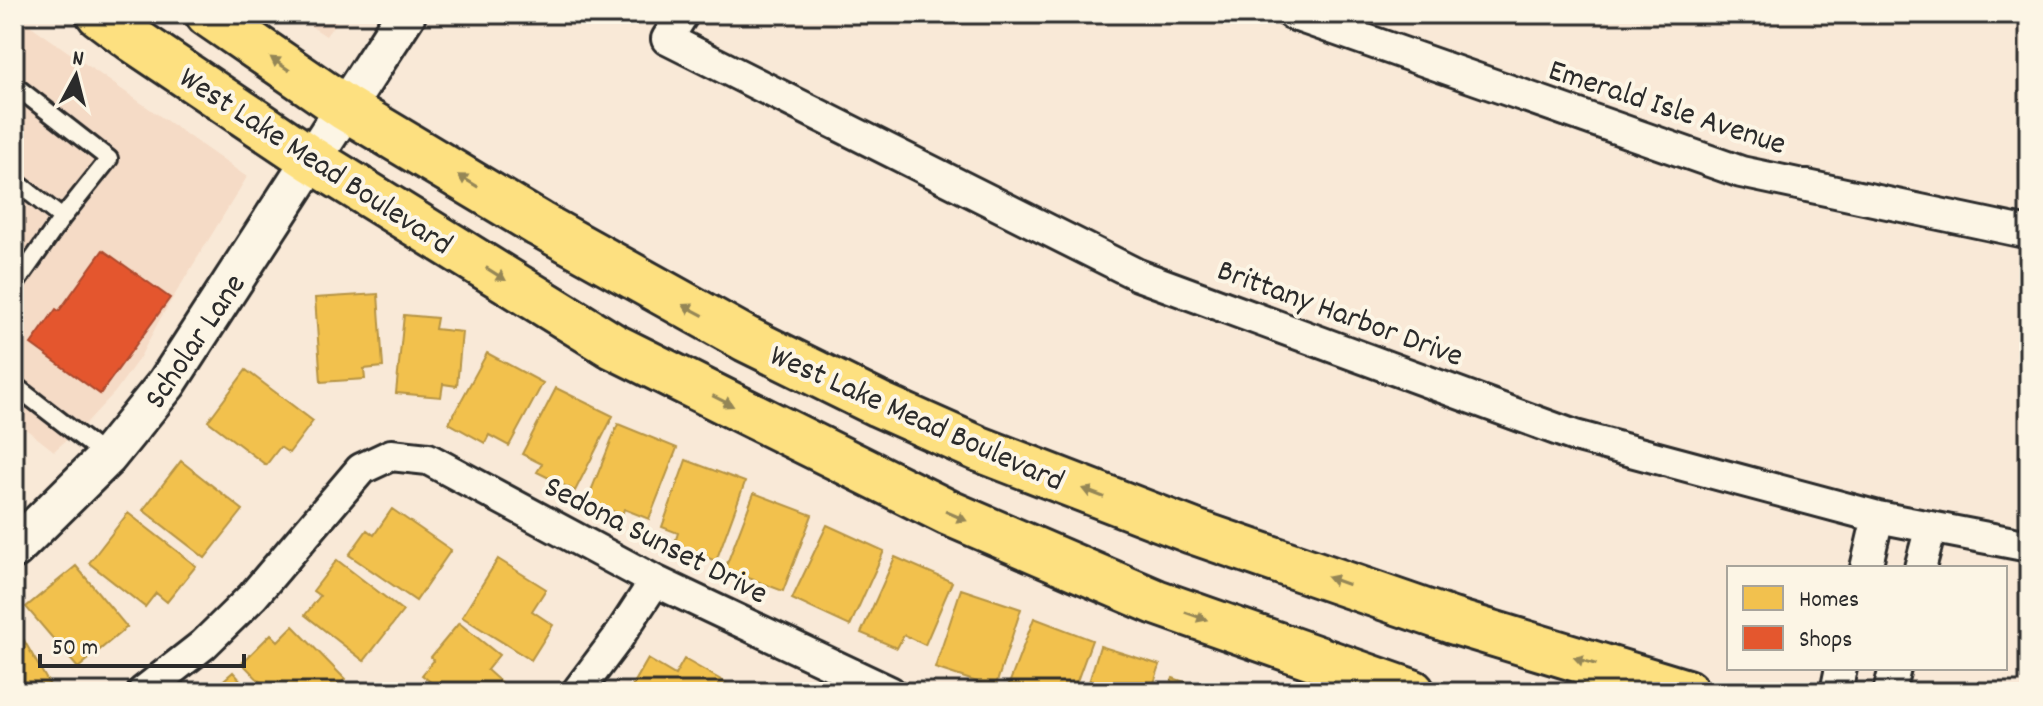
<svg xmlns="http://www.w3.org/2000/svg" width="2043" height="706" font-family="Dekko,sans-serif">
<style>
.built{fill:#f5dbc6}
.homes{fill:#f2c14e;stroke:#b69444;stroke-width:2}
.shops{fill:#e4572e;stroke:#ac4a2d;stroke-width:2}
.lines{fill:none;stroke-linecap:round;stroke-linejoin:round}
.service-casing{stroke:#2b2b2b;stroke-width:22}
.minor-casing{stroke:#2b2b2b;stroke-width:36}
.tertiary-casing{stroke:#2b2b2b;stroke-width:44}
.primary-casing{stroke:#2b2b2b;stroke-width:50}
.service{stroke:#fcf5e5;stroke-width:16}
.minor{stroke:#fcf5e5;stroke-width:30}
.tertiary{stroke:#fcf5e5;stroke-width:38}
.primary{stroke:#fde080;stroke-width:44}
.oneway{fill:#948656}
.labels{text-anchor:middle;stroke-width:8;stroke-linejoin:round;paint-order:stroke}
.street-label{font-size:32px;fill:#2b2b2b;stroke:#fcf5e5}
</style>
<rect width="100%" height="100%" fill="#f9e9d7"/>
<filter id="ink" filterUnits="userSpaceOnUse"><feTurbulence type="fractalNoise" baseFrequency=".0125" numOctaves="2"/><feDisplacementMap in="SourceGraphic" scale="16" xChannelSelector="R" yChannelSelector="G"/><feConvolveMatrix kernelMatrix="1 2 1 2 8 2 1 2 1" color-interpolation-filters="sRGB"/></filter>
<g filter="url(#ink)">
<!-- built -->
<path class="built" d="M14 14 247 177 160 319 140 357 115 392 86 423 54 451 14 420Z
M292 14H342L326 36Z"/>
<!-- homes -->
<path class="homes" d="M378 294 383 367 364 369 365 379 321 382 315 298Z
M404 315 437 318 435 329 462 332 457 386 443 384 441 397 396 393Z
M487 353 543 383 509 446 489 435 485 443 449 423Z
M246 370 313 421 289 453 280 447 266 465 208 421Z
M556 388 613 416 575 491 537 472 542 464 522 454Z
M618 424 677 448 649 519 624 509 622 515 587 501Z
M686 460 745 482 716 561 674 545 678 533 662 527Z
M181 461 243 510 205 558 143 510Z
M754 493 812 515 783 591 725 569Z
M392 509 451 550 416 601 349 555 367 530 374 535Z
M128 513 196 566 167 602 156 593 145 607 89 563Z
M827 525 884 551 850 626 792 599Z
M895 557 952 582 925 645 904 635 897 648 861 633Z
M498 559 546 589 532 611 553 625 531 660 462 617Z
M337 560 403 611 364 661 305 615 320 596 313 591Z
M76 566 127 627 78 668 26 607Z
M961 589 1021 609 995 688 935 668Z
M1034 618 1092 640 1073 692H1006Z
M14 623 52 689 47 692H14Z
M459 623 499 655 487 670 504 685 498 692H443L422 675 434 660 431 657Z
M293 626 345 679 332 692H270L242 663 271 634 278 641Z
M1100 646 1160 665 1151 692H1086Z
M648 659 675 675 684 659 730 685 725 692H629Z
M233 672 251 692H210Z
M1173 678 1212 692H1168Z"/>
<!-- shops -->
<path class="shops" d="M103 250 170 298 100 394 31 344 56 309 59 311Z"/>
<g class="lines">
<defs>
<path id="service" d="M14 85 109 159 62 218
M14 180 62 218 14 286
M14 385 107 457"/>
<path id="minor" d="M683 14 667 39 1138 275 1575 436 1878 517 2029 546
M1292 14 1741 172 2029 233
M1866 568 1878 517
M1920 568 1931 527
M143 692 203 645 253 596 361 469 391 455 428 459 655 581 890 692
M577 692 617 639 655 581
M1836 692 1841 668
M1889 692 1895 668"/>
<path id="tertiary" d="M14 549 107 457 167 383 406 14"/>
<path id="primary" d="M99 14 134 40 311 159 613 346 949 513 1156 602 1412 692
M208 14 345 108 539 224 746 339 878 404 977 448 1192 531 1452 621 1686 692"/>
</defs>
<!-- service casing -->
<use href="#service" class="service-casing"/>
<!-- minor casing -->
<use href="#minor" class="minor-casing"/>
<!-- tertiary casing -->
<use href="#tertiary" class="tertiary-casing"/>
<!-- primary casing -->
<use href="#primary" class="primary-casing"/>
<!-- service -->
<use href="#service" class="service"/>
<!-- minor -->
<use href="#minor" class="minor"/>
<!-- tertiary -->
<use href="#tertiary" class="tertiary"/>
<!-- primary -->
<use href="#primary" class="primary"/>
</g>
<!-- one-way arrows -->
<defs><path id="oneway-solid" d="M-6-.8H1V-3.2L6.5 0L1 3.2V.8H-6Z" transform="scale(2)"/></defs>
<g class="oneway">
<use href="#oneway-solid" transform="translate(280 64) rotate(-145)"/>
<use href="#oneway-solid" transform="translate(468 181) rotate(-149)"/>
<use href="#oneway-solid" transform="translate(496 274) rotate(32)"/>
<use href="#oneway-solid" transform="translate(693 310) rotate(-152)"/>
<use href="#oneway-solid" transform="translate(723 401) rotate(27)"/>
<use href="#oneway-solid" transform="translate(1093 493) rotate(-159)"/>
<use href="#oneway-solid" transform="translate(956 516) rotate(24)"/>
<use href="#oneway-solid" transform="translate(1338 581) rotate(-161)"/>
<use href="#oneway-solid" transform="translate(1196 616) rotate(19)"/>
<use href="#oneway-solid" transform="translate(1585 661) rotate(-163)"/>
</g>
</g>
<g class="labels">
<!-- street labels -->
<g class="street-label">
<text transform="translate(1668 105) rotate(18)" y="11">Emerald Isle Avenue</text>
<text transform="translate(317 159) rotate(33)" y="11">West Lake Mead Boulevard</text>
<text transform="translate(1341 311) rotate(20)" y="11">Brittany Harbor Drive</text>
<text transform="translate(193 340) rotate(-56)" y="11">Scholar Lane</text>
<text transform="translate(918 416) rotate(24)" y="11">West Lake Mead Boulevard</text>
<text transform="translate(657 538) rotate(27)" y="11">Sedona Sunset Drive</text>
</g>
</g>
<!-- margin -->
<rect width="2043" height="706" fill="none" stroke="#fcf5e5" stroke-width="48"/>
<rect x="24" y="24" width="1995" height="658" fill="none" stroke="#2b2b2b" stroke-width="3" filter="url(#ink)"/>
<!-- legend -->
<rect x="1727" y="566" width="280" height="104" fill="#fcf5e5" stroke="#a8a49b" stroke-width="2"/>
<rect x="1743" y="586" width="40" height="24" fill="#f2c14e" stroke="#a8a49b" stroke-width="2"/>
<text x="1799" y="606" font-size="24" fill="#2b2b2b">Homes</text>
<rect x="1743" y="626" width="40" height="24" fill="#e4572e" stroke="#a8a49b" stroke-width="2"/>
<text x="1799" y="646" font-size="24" fill="#2b2b2b">Shops</text>
<!-- north arrow -->
<g transform="translate(76 76) rotate(7)" stroke="#fcf5e5" stroke-width="6" paint-order="stroke">
<path d="M0-6L14 30L0 20L-14 30Z" fill="#2b2b2b"/>
<text y="-12" font-size="22" font-weight="bold" text-anchor="middle" fill="#2b2b2b">N</text>
</g>
<!-- scale -->
<path d="M40 654v12h204v-12" fill="none" stroke="#2b2b2b" stroke-width="4"/>
<text x="52" y="654" font-size="24" fill="#2b2b2b" stroke="#fcf5e5" stroke-width="6" paint-order="stroke">50 m</text>
</svg>
